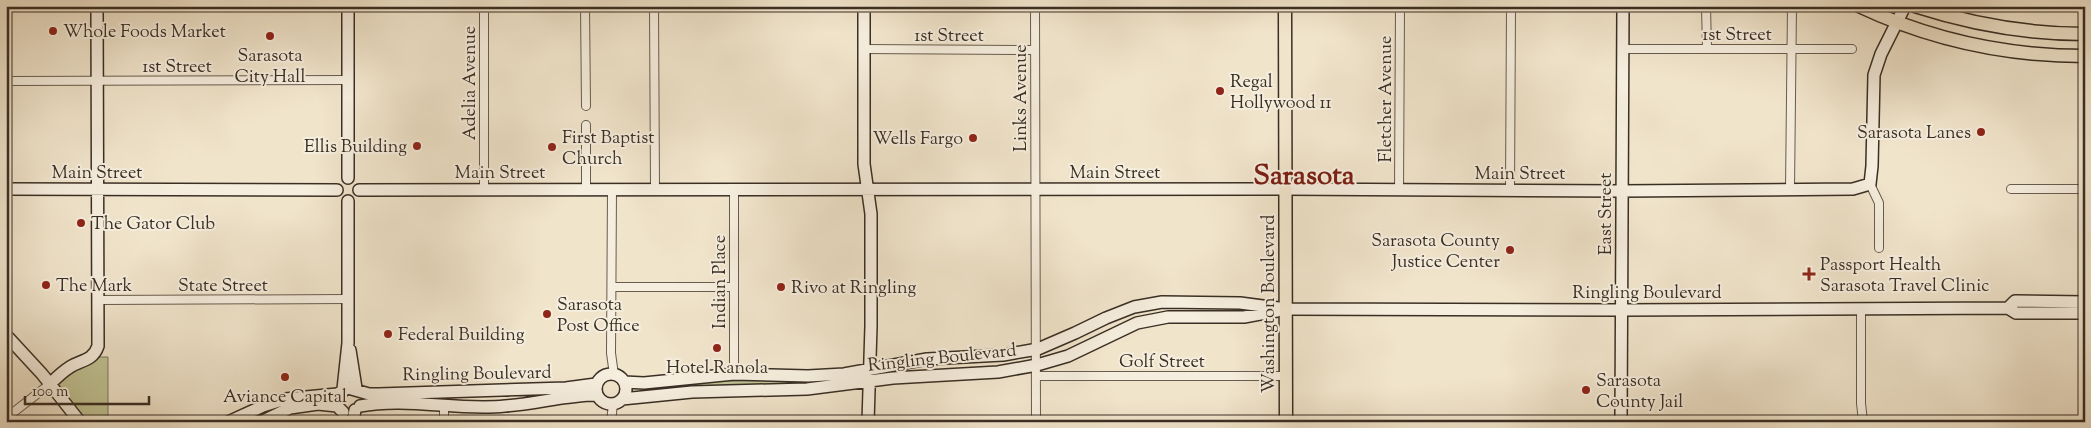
<svg xmlns="http://www.w3.org/2000/svg" width="2091" height="428" font-family="'Sorts Mill Goudy',serif">
<style>
.green{fill:#c0c293;stroke:#7d785c}
.lines{fill:none;stroke-linecap:round;stroke-linejoin:round}
.street-casing{stroke:#685c4e;stroke-width:10}
.secondary-casing{stroke:#3a2f24;stroke-width:14}
.primary-casing{stroke:#3a2f24;stroke-width:15}
.street{stroke:#f5eddd;stroke-width:8}
.secondary{stroke:#f5eddd;stroke-width:11}
.primary{stroke:#f0e4cb;stroke-width:12}
.poi-dot{fill:#8f2418;stroke:#f5eddd;stroke-width:2}
.labels{text-anchor:middle;stroke-width:4;stroke-linejoin:round;paint-order:stroke}
.poi-label{font-size:18px;fill:#3a2f24;stroke:#f5eddd;text-anchor:start}
.street-label{font-size:18px;fill:#3a2f24;stroke:#f5eddd}
.town-label{font-size:28px;font-weight:bold;fill:#7a1f14;stroke:#f5eddd}
</style>
<rect width="100%" height="100%" fill="#f0e4cb"/>
<filter id="stains"><feTurbulence type="fractalNoise" baseFrequency=".004" numOctaves="4"/><feColorMatrix values="0 0 0 0 .2 0 0 0 0 .09 0 0 0 0 .02 0 0 0 .5 -.17"/></filter>
<radialGradient id="worn" r=".72"><stop offset=".6" stop-color="#630" stop-opacity="0"/><stop offset="1" stop-color="#630" stop-opacity=".3"/></radialGradient>
<!-- green -->
<path class="green" d="M97 357H108V416L97 422H87L58 385 70 373 90 364Z
M825 380V382L661 393 660 389 706 381Z"/>
<g class="lines">
<defs>
<path id="street" d="M484 6V190
M585 6 586 106
M654 6 655 189
M1035 6 1036 422
M1706 6 1707 49
M863 49 1035 50
M1622 49H1852
M6 81 348 80
M586 125V190
M1870 184 1879 203V248
M734 189V374
M1790 189 1792 6
M2011 189H2085
M612 190 611 353 614 375
M1399 191 1400 6
M1510 191 1511 6
M612 287H734
M99 300 348 299
M1861 310V403L1863 422
M1037 376H1286
M444 406V422
M6 418 50 384
M611 422 613 404"/>
<path id="secondary" d="M864 6V164L871 214V326L868 422
M348 178V6
M6 189 337 190
M359 190 1285 189 1622 191 1853 189 1870 184 1872 166 1874 75 1881 54 1905 6
M2008 308 2015 301 2085 302
M6 335 42 374 80 422
M350 350 356 388
M596 389a15 15 0 1 1 30 0a15 15 0 1 1-30 0Z
M624 382 644 383 734 374 808 376 844 374 927 359 1003 355 1038 349 1075 333 1106 318 1134 307 1162 302 1240 303 1286 309 1622 310 2008 308 2016 313H2085
M50 384C56 378 62 372 70 367 81 360 93 361 98 346L97 6
M343 389 348 343V201
M622 399 692 392 807 389 893 378 998 372 1037 365 1068 356 1137 323 1168 317H1244L1277 311
M360 406C408 397 457 411 505 406 536 404 566 395 596 395
M343 412 337 406V394L348 388 369 394H379L566 388 596 384
M228 422 263 406 285 399 337 394
M261 422 290 408 318 404 337 406
M353 422 355 410
M1621 422 1623 6"/>
<path id="primary" d="M1285 6 1286 422
M1859 6C1931 40 2006 56 2085 56
M1915 6C1971 24 2026 34 2085 34"/>
</defs>
<!-- street casing -->
<use href="#street" class="street-casing"/>
<!-- secondary casing -->
<use href="#secondary" class="secondary-casing"/>
<!-- primary casing -->
<use href="#primary" class="primary-casing"/>
<!-- street -->
<use href="#street" class="street"/>
<!-- secondary -->
<use href="#secondary" class="secondary"/>
<!-- primary -->
<use href="#primary" class="primary"/>
</g>
<!-- markers -->
<g class="poi-dot">
<circle cx="53" cy="31" r="5"/>
<circle cx="270" cy="36" r="5"/>
<circle cx="1220" cy="91" r="5"/>
<circle cx="1981" cy="132" r="5"/>
<circle cx="973" cy="138" r="5"/>
<circle cx="417" cy="146" r="5"/>
<circle cx="552" cy="147" r="5"/>
<circle cx="81" cy="223" r="5"/>
<circle cx="1510" cy="250" r="5"/>
<path d="M1806.5 266.5h5v5h5v5h-5v5h-5v-5h-5v-5h5z"/>
<circle cx="46" cy="285" r="5"/>
<circle cx="781" cy="287" r="5"/>
<circle cx="547" cy="314" r="5"/>
<circle cx="388" cy="334" r="5"/>
<circle cx="717" cy="348" r="5"/>
<circle cx="285" cy="377" r="5"/>
<circle cx="1586" cy="390" r="5"/>
</g>
<g class="labels">
<!-- poi labels -->
<g class="poi-label">
<text x="63" y="37">Whole Foods Market</text>
<text x="270" y="61" text-anchor="middle">Sarasota<tspan x="270" dy="21">City Hall</tspan></text>
<text x="1230" y="87">Regal<tspan x="1230" dy="21">Hollywood 11</tspan></text>
<text x="1971" y="138" text-anchor="end">Sarasota Lanes</text>
<text x="562" y="143">First Baptist<tspan x="562" dy="21">Church</tspan></text>
<text x="963" y="144" text-anchor="end">Wells Fargo</text>
<text x="407" y="152" text-anchor="end">Ellis Building</text>
<text x="91" y="229">The Gator Club</text>
<text x="1500" y="246" text-anchor="end">Sarasota County<tspan x="1500" dy="21">Justice Center</tspan></text>
<text x="1820" y="270">Passport Health<tspan x="1820" dy="21">Sarasota Travel Clinic</tspan></text>
<text x="56" y="291">The Mark</text>
<text x="791" y="293">Rivo at Ringling</text>
<text x="557" y="310">Sarasota<tspan x="557" dy="21">Post Office</tspan></text>
<text x="398" y="340">Federal Building</text>
<text x="717" y="373" text-anchor="middle">Hotel Ranola</text>
<text x="1596" y="386">Sarasota<tspan x="1596" dy="21">County Jail</tspan></text>
<text x="285" y="402" text-anchor="middle">Aviance Capital</text>
</g>
<!-- street labels -->
<g class="street-label">
<text x="1737" y="40">1st Street</text>
<text x="949" y="41">1st Street</text>
<text x="177" y="72">1st Street</text>
<text transform="translate(469 83) rotate(-90)" y="6">Adelia Avenue</text>
<text transform="translate(1020 98) rotate(-90)" y="6">Links Avenue</text>
<text transform="translate(1385 99) rotate(-90)" y="6">Fletcher Avenue</text>
<text x="97" y="178">Main Street</text>
<text x="500" y="178">Main Street</text>
<text x="1115" y="178">Main Street</text>
<text x="1520" y="179">Main Street</text>
<text transform="translate(1605 214) rotate(-90)" y="6">East Street</text>
<text transform="translate(719 282) rotate(-90)" y="6">Indian Place</text>
<text x="223" y="291">State Street</text>
<text x="1647" y="298">Ringling Boulevard</text>
<text transform="translate(1268 304) rotate(-90)" y="6">Washington Boulevard</text>
<text transform="translate(942 357) rotate(-6)" y="6">Ringling Boulevard</text>
<text x="1162" y="367">Golf Street</text>
<text transform="translate(477 373) rotate(-1)" y="6">Ringling Boulevard</text>
</g>
<!-- town labels -->
<g class="town-label">
<text x="1304" y="184">Sarasota</text>
</g>
</g>
<!-- margin -->
<rect width="2091" height="428" fill="none" stroke="#f0e4cb" stroke-width="25"/>
<rect x="8" y="8" width="2076" height="413" fill="none" stroke="#3a2f24" stroke-width="2.5"/>
<rect x="12" y="12" width="2066" height="403" fill="none" stroke="#3a2f24"/>
<!-- scale -->
<path d="M25 396v8h124v-8" fill="none" stroke="#3a2f24" stroke-width="2.5"/>
<text x="32" y="396" font-size="15" fill="#3a2f24" stroke="#f5eddd" stroke-width="4" paint-order="stroke">100 m</text>
<rect width="100%" height="100%" filter="url(#stains)"/>
<rect width="100%" height="100%" fill="url(#worn)"/>
</svg>
